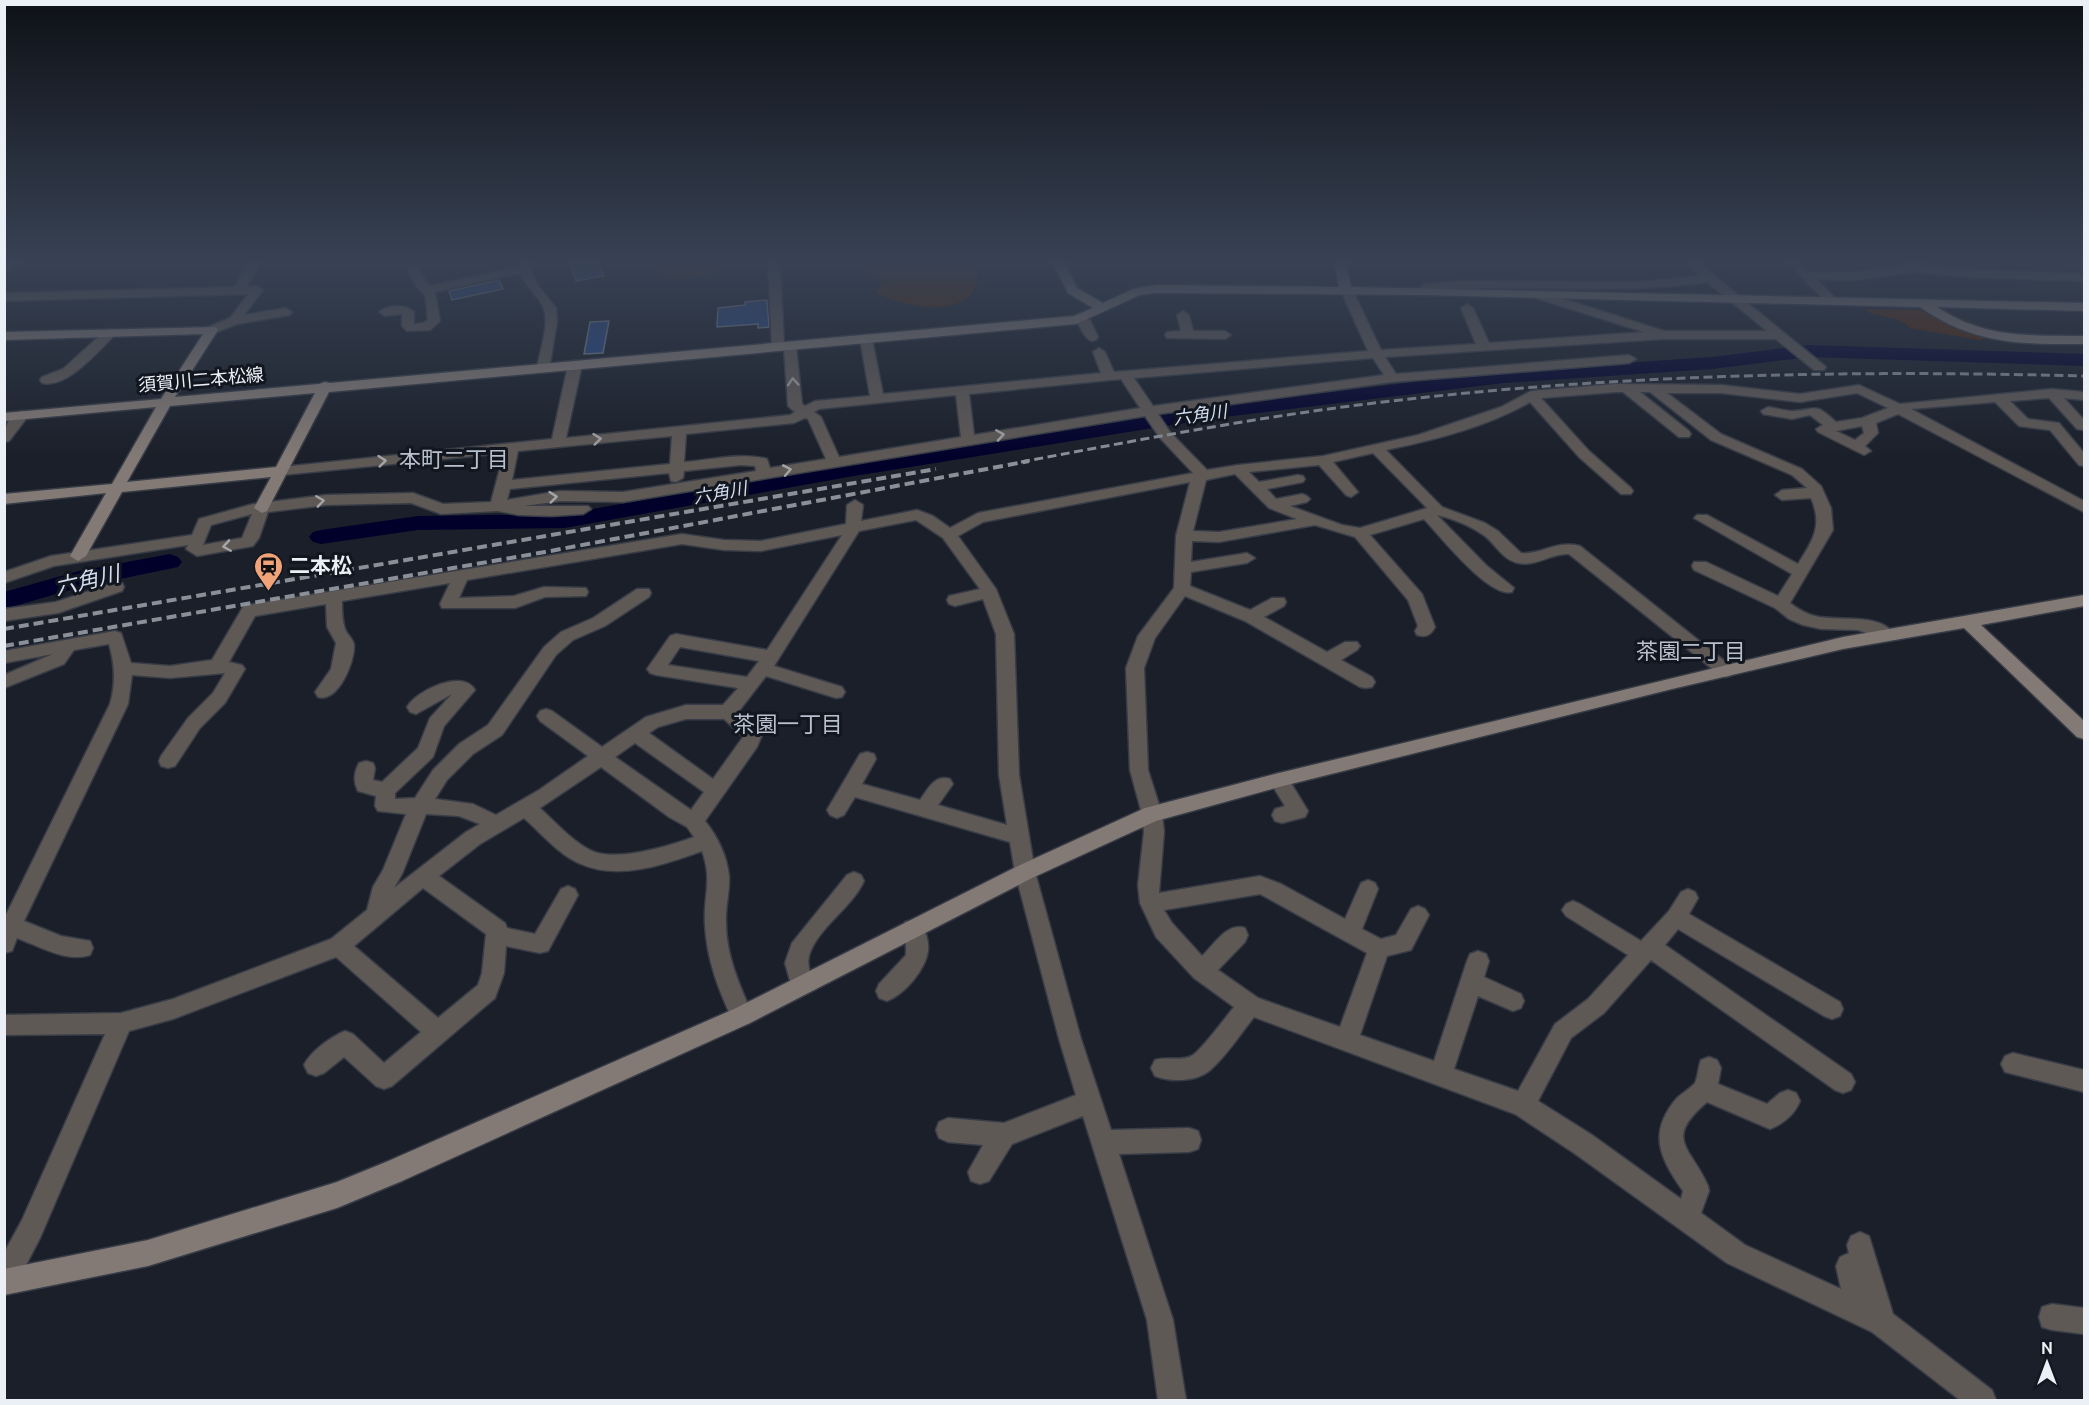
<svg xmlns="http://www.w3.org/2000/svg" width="2089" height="1405" font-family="Ubuntu,'Noto Sans JP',sans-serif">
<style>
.green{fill:#502304}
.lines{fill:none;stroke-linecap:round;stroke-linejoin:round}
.river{fill:#00002b;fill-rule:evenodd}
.building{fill:#254789;stroke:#787f8b;stroke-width:1.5}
.street-casing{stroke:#373c46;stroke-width:3}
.secondary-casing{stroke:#373c46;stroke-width:3}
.street{fill:#5f5956;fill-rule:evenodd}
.secondary{fill:#837a75;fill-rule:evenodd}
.rail-far1{stroke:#8b9098;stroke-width:3;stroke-dasharray:9 4.5;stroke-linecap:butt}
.rail{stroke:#8b9098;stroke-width:4;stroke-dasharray:10 5;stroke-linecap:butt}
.oneway{stroke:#a5a4a6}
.labels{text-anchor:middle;stroke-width:6;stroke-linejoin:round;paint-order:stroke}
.far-street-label{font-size:18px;fill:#ebeff6;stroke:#11161f}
.far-water-label{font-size:18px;font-style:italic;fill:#d4dff2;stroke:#11161f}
.poi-label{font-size:21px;font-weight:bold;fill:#ebeff6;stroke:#11161f;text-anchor:start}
.neighbourhood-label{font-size:22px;fill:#b8c0cd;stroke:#11161f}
.water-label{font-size:22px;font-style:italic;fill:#d4dff2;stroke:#11161f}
</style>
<rect width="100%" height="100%" fill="#1a1f29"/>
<!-- green -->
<path class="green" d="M651 263H725L726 264 725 270C702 276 666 287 651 263Z
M845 263H976C977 270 979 279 976 286 961 320 901 306 876 293L884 280Z
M1865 309 1921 310 1952 326 1988 338 1979 340 1911 328 1899 320 1870 313Z"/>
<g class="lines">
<!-- river -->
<path class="river" d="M1809 345 2084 354V366L1809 357 1712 369 1504 383 1216 418 848 477 565 528 418 530 321 544 313 542 309 537 313 532 321 530 418 516 565 514 848 463 1216 406 1504 371 1712 357Z
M170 554 178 557 182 562 178 567 81 587 4 609V592L79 571Z"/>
</g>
<!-- building -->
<path class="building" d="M570 263H599L604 276 576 281Z
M499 280 503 289 452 300 449 291Z
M767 300 769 327 758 328V324L717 327 718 308 745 305V302Z
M609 321 603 353 584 354 590 322Z"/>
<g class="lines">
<defs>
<path id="street" d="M7 263H20L4 273V264Z
M247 263H259L247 287 257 286 263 290 244 315 286 308 292 312 290 315 237 324 212 334 206 330 208 327 230 318 248 294 4 301V293L235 287Z
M516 263H528L537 284 556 308 557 322 549 370H539L537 367C540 351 549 326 544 309 541 299 526 287 520 273L435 292 440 321 430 330 407 331 402 326V314L385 316 379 312C387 305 406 304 414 312V324L423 323 428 320 425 295 415 285 407 268 409 266H417L429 286 518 267Z
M768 263H780L784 345 790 342 796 346 802 404 805 406 815 401 870 396 860 339 866 335 872 339 883 394 1101 373 1093 352 1099 348 1105 352 1114 372 1368 351 1341 291 1347 287 1353 291 1381 350 1476 344 1461 308 1467 304 1473 308 1489 343 1644 332 1535 298V292L1539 291 1664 331H1767L1707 282C1615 296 1522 282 1429 291L1422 295 1416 291 1425 284 1460 281 1638 282 1700 276 1686 263H1699L1826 367 1824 370H1814L1776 339H1663L1385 357 1396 374 1629 355 1636 359 1629 363 1392 382 1158 414 1170 432 1207 470 1238 465 1323 456 1418 435 1501 407 1531 391 1616 384 1721 385 1800 394 1859 385 1900 404 2052 389 2084 392V400L2064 398 2084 420V430L2077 429 2049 398 2010 401 2028 419 2059 423 2084 453V466L2079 465 2050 430 2019 426 1995 402 1911 409 2084 501V512L1898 414 1876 423 1878 433 1865 446 1871 451 1864 455 1818 432 1816 429 1823 425 1810 415 1792 419 1763 414 1761 411 1768 407C1776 408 1785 411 1792 411 1818 410 1813 401 1836 422L1862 418 1888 408 1857 393 1800 402 1721 393H1667L1721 434 1802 469 1821 486 1831 508 1833 530 1790 603C1798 609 1806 614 1815 616 1836 622 1880 612 1894 634L1891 638 1885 640 1858 630 1821 629 1803 625 1789 619 1775 608 1694 570 1692 566 1694 562H1706L1778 596 1792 574 1694 518 1697 515H1707L1798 564C1813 540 1823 526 1811 498L1782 500 1775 495 1782 490 1807 488 1792 475 1711 440 1650 392H1640L1689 431 1691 434 1689 437H1679L1623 392H1616L1541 398 1589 451 1631 488 1633 491 1631 494H1621L1579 457 1530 402C1487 427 1434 440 1386 450L1442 507 1485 523 1498 531 1521 553C1542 555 1555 540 1580 546L1732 667 1735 671 1732 675 1726 677 1720 675 1569 554C1551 553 1536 567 1518 563 1502 559 1497 546 1485 536 1471 526 1454 519 1437 515L1487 566 1514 588 1512 592C1489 598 1440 536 1424 519L1370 535 1422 594 1435 627C1431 635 1426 638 1417 635L1415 631 1418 626 1408 600 1355 537 1315 525 1219 542 1192 541 1191 562 1247 553 1255 558 1247 563 1191 572 1190 586 1250 610 1272 598H1284L1286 602 1284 606 1264 617 1327 652 1345 642H1357L1360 646 1357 650 1341 660 1372 677 1375 682 1372 687 1366 688 1360 687 1245 621 1185 596 1155 638 1144 668 1148 770 1162 814 1164 832 1159 893 1260 876 1281 884 1345 919 1361 883 1368 880 1375 883 1378 889 1362 929 1381 939 1396 935 1411 909 1418 906 1425 909 1429 915 1411 950 1387 956 1360 1035 1434 1061 1467 961 1470 954 1478 951 1486 954 1489 961 1484 977 1521 994 1524 1001 1521 1008 1513 1011 1478 996 1454 1069 1518 1091 1555 1024 1588 999 1628 955 1566 916 1562 910 1566 904 1573 901 1580 904 1641 941 1669 911 1681 892 1688 889 1695 892 1698 898 1689 914 1840 1002 1843 1009 1840 1016 1832 1019 1824 1016 1678 929 1665 945 1851 1074 1855 1082 1851 1090 1843 1093 1835 1090 1651 960 1604 1013 1571 1038 1538 1101 1592 1135 1681 1199 1683 1191C1660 1158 1647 1133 1677 1098 1682 1093 1691 1088 1695 1083 1698 1077 1698 1067 1701 1060L1709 1057 1717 1060 1721 1068 1718 1084 1767 1104 1780 1093 1788 1090 1796 1093 1800 1101C1795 1114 1783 1124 1770 1129L1707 1102C1662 1140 1692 1148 1708 1186L1709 1191 1701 1213 1745 1245 1841 1289 1836 1266 1840 1257 1849 1253 1847 1245 1851 1236 1860 1232 1869 1236 1893 1314 1992 1390 1996 1400H1960L1872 1332 1727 1263 1574 1153 1515 1114 1254 1017C1241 1033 1225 1058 1209 1071 1195 1082 1170 1082 1155 1076L1151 1068 1155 1060C1167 1056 1182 1062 1193 1055 1202 1049 1226 1017 1234 1007L1194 978 1156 937 1140 903 1138 885 1144 832 1142 814 1130 770 1126 668 1138 636 1174 588 1176 536 1190 482 983 522 958 536 996 589 1014 634 1019 775 1035 872 1081 1039 1111 1130 1189 1128 1198 1131 1201 1140 1198 1149 1189 1152 1119 1154 1173 1320 1186 1400H1158L1147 1320 1083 1116 1012 1144 989 1181 980 1184 971 1181 968 1172 983 1145 948 1142 939 1138 936 1130 939 1122 948 1118 1004 1123 1076 1095 1059 1039 1015 872 1010 842 855 797 844 815 837 818 830 815 827 810 860 754 867 752 874 754 876 759 862 784 920 800C928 789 935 774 950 779L953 784 938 805 1007 825 999 775 996 634 983 599 955 606 949 604 947 600 949 596 980 589 943 538 916 520 859 531 774 666 842 687 845 692 842 697 836 698 766 676 739 711 762 735 757 747 705 821C717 836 727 856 729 876 730 891 725 907 726 923 726 956 740 986 753 1016L750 1023 742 1026 734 1023C719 991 707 961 705 925 703 896 713 881 702 851 666 864 619 881 581 864 559 855 541 833 524 818L480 844 439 876 505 923 507 928 535 934 561 889 568 886 575 889 578 895 548 951 540 953 506 946 504 973 495 998 392 1086 384 1089 376 1086 344 1057 324 1073 316 1076 308 1073 304 1065C311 1051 331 1037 345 1031L353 1034 384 1063 421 1032 336 957 173 1019 129 1031 40 1238 13 1290 4 1294V1253L22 1220 105 1034 4 1035V1015L121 1013 173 999 331 939 367 910 373 887 383 870 406 814 378 811 375 806 376 796 358 791C353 781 354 773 359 763L366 761 373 763 375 768 373 780 382 782 418 748 430 718 452 694 416 714 410 712 407 707C416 691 463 668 475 690L444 726 433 757 395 793V799L415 798 433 770 459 744 488 725 544 647 561 632 593 618 637 589H649L651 593 649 597 605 626 573 640 556 655 502 735 473 754 447 780 435 799 473 804 496 815 539 790 588 756 540 721 537 716 540 711 546 709 552 711 602 747 646 717 686 705H723L738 688 656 675 650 673 647 669 670 636 676 634 767 650 842 535 761 551 724 550 682 544 467 580 459 598 514 596 544 587 586 588 588 592 586 596 545 597 515 608H442L440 604 450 583 342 601C342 610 342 620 345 629 347 635 353 638 354 645 355 662 338 703 318 697L315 692 331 669 336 643 327 627 326 604 255 616 229 662 242 665 245 669 225 703 200 728 175 766 168 768 161 766 159 761 161 756 188 718 213 693 225 673 170 678 132 675 128 704 24 921 61 936 90 941 93 948 90 955C67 963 39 946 17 938L12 951 4 953V919L110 704C116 683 115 665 109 644L74 650 64 664 4 688V675L53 654 4 663V651L115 631 121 633 131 663 170 666 212 660 243 607 249 605 682 534 724 540 761 541 846 524 847 505 855 500 863 505 861 521 917 510 933 516 950 528 978 513 1193 473 1160 438 1145 416 623 502 560 501 524 506H588L591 509 583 514 551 516 519 515 498 511 441 514 411 503 326 505 268 512 259 538 253 546 197 556 186 549 188 545 54 566 4 583V572L51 556 192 535 199 519 253 504 326 495 413 493 443 504 491 502 504 453 282 475 275 471 282 467 552 439 568 365 575 361 582 365 566 438 790 415 795 412 788 406 784 348 778 351 772 347ZM1373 358 1384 375 1153 406 1134 378ZM1121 379 1140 408 974 435 969 394ZM956 395 961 437 839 457 821 417 814 412 819 409ZM805 418 808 419 826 459 770 468 767 459C741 452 711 460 684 462L686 434 794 423ZM1862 426 1864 433 1855 440 1836 431ZM672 436 670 464 512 480 518 451ZM1373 453 1427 508 1360 528 1342 525 1290 506 1307 502 1310 499 1307 496 1302 494 1276 499 1267 489 1303 482 1305 479 1303 476 1298 475 1259 482 1249 472 1319 465 1346 495 1351 497 1358 492 1333 462ZM741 465 755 466 756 471 623 492 560 491 507 500 510 489 669 473 671 481 676 482 683 478 684 471ZM1235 474 1269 508 1297 519 1219 532 1193 531 1206 480ZM252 514 242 538 203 545 211 525ZM680 647 759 661 747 677 668 665ZM686 719H724L743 737 713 779 649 733 658 727ZM635 743 704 792 691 810 615 757ZM601 767 669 817 687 827 694 837C670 846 614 863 590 850 571 840 555 822 540 808ZM426 814 459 816 480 824 466 832 394 888 402 874ZM423 888 486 934 482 973 478 985 438 1018 354 946ZM1260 894 1367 953 1340 1027 1258 998 1218 970 1245 942 1248 935 1245 928C1227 922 1214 945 1202 956L1172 923 1164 910Z
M1788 263H1800L1809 272H1856L1914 264 1968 269 2084 274V281L1968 277 1914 272 1856 280 1816 279 1837 300 1831 304 1827 303Z
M1183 311 1189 315 1193 331H1225L1231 335 1225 339 1167 338 1165 335 1167 332 1181 331 1177 315Z
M1081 315 1090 320 1098 337 1096 340 1092 341C1084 339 1080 325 1075 319Z
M110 329 114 330 116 333 114 336C98 351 67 389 42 383L40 380 42 377 63 369 106 330Z
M22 411 29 415 9 441 4 442C4 429 8 415 22 411Z
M116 582 122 583 124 587 122 591 58 613 4 621V609L56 602Z
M1279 773 1286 775 1308 811 1305 817 1282 823 1275 821 1272 815 1275 809 1285 806 1269 780 1272 775Z
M854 872 861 875 864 881C852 907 823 924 811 950 803 967 816 976 809 991L801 994 793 991 785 963 792 943 847 875Z
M913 920 921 922C925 931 929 940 928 950 926 969 905 994 887 1001L879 998 876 991 879 984 906 955V939L902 929 905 922Z
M2013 1053 2084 1070V1092L2005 1072 2001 1064 2005 1056Z
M2052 1304 2084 1308V1334L2052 1330 2042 1327 2039 1317 2042 1307Z"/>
<path id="secondary" d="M1053 263H1065L1077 288 1103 303 1133 289 1156 285 1339 287 1334 263H1346L1351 287 2084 303V311L1937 307C1985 339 2029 335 2084 336V344C2020 344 1975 345 1920 307L1422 295 1156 293 1140 295 1076 324 329 392 267 511 262 513 254 508 271 477 122 492 86 556 78 561 70 556 106 493 4 504V494L112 484 156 407 4 421V413L161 399 203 334 4 340V332L216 327 218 330 175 397 319 384 325 382 330 383 1074 316 1093 308 1068 293ZM315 393 276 467 127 482 170 406Z
M2084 595V606L1981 625 2084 721V739L2077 737 1964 628 1843 649 1672 689 1279 787 1156 821 1032 878 750 1023 402 1181 337 1208 148 1266 4 1295V1269L148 1240 337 1182 386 1162 734 1009 1018 866 1145 808 1279 773 1843 637Z"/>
</defs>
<!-- street casing -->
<use href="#street" class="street-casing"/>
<!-- secondary casing -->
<use href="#secondary" class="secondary-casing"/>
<!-- street -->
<use href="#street" class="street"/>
<!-- secondary -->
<use href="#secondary" class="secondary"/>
<!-- rail-far1 -->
<path class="rail-far1" d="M1021 462C1144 439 1267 415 1392 401 1622 374 1853 370 2084 376"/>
<!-- rail -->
<path class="rail" d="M4 629 936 469
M4 646 545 552 1029 461"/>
</g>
<!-- one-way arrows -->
<defs><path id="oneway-chevron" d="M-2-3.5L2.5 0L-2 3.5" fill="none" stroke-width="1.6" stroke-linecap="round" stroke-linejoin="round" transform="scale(1.5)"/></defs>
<g class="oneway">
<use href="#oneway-chevron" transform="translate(793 382) rotate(-94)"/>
<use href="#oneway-chevron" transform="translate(1000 435) rotate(-9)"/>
<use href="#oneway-chevron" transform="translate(597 439) rotate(-6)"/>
<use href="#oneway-chevron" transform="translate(382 461) rotate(-6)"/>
<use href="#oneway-chevron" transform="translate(787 470) rotate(-11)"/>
<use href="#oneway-chevron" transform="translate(553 497) rotate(-6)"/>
<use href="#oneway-chevron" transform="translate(320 501) rotate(-8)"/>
<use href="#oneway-chevron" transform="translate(227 546) rotate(171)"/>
</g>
<!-- sky -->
<linearGradient id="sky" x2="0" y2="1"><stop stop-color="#0e1117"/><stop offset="0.57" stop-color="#384254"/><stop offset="1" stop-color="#384254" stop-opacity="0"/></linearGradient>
<rect width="2089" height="459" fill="url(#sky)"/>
<!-- icons -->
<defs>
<symbol id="station-pin" viewBox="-11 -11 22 30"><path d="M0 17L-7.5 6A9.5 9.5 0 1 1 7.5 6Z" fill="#f0a378" stroke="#11161f"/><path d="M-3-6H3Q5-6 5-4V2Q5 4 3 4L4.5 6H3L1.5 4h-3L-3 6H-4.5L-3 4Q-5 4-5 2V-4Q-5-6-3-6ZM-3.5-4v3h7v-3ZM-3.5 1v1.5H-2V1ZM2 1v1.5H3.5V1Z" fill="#111"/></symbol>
</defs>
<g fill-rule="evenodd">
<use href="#station-pin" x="252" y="550" width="33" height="45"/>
</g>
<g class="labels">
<!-- far-street labels -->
<g class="far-street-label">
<text transform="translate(201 380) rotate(-5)" y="6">須賀川二本松線</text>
</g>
<!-- far-water labels -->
<g class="far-water-label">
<text transform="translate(1200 415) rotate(-8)" y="6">六角川</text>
<text transform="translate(720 493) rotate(-10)" y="6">六角川</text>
</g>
<!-- poi labels -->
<g class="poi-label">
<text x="289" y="573">二本松</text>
</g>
<!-- neighbourhood labels -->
<g class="neighbourhood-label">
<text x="454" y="467">本町二丁目</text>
<text x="1691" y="659">茶園二丁目</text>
<text x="788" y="732">茶園一丁目</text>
</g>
<!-- water labels -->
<g class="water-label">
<text transform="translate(87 580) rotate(-13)" y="8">六角川</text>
</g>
</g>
<!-- border -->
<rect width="2089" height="1405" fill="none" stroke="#ebeff6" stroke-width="12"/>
<!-- north arrow -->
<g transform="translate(2047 1363)" stroke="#11161f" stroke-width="4.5" paint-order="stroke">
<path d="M0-4.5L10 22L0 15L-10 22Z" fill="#ebeff6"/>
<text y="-9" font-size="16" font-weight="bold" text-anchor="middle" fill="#ebeff6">N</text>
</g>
</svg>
